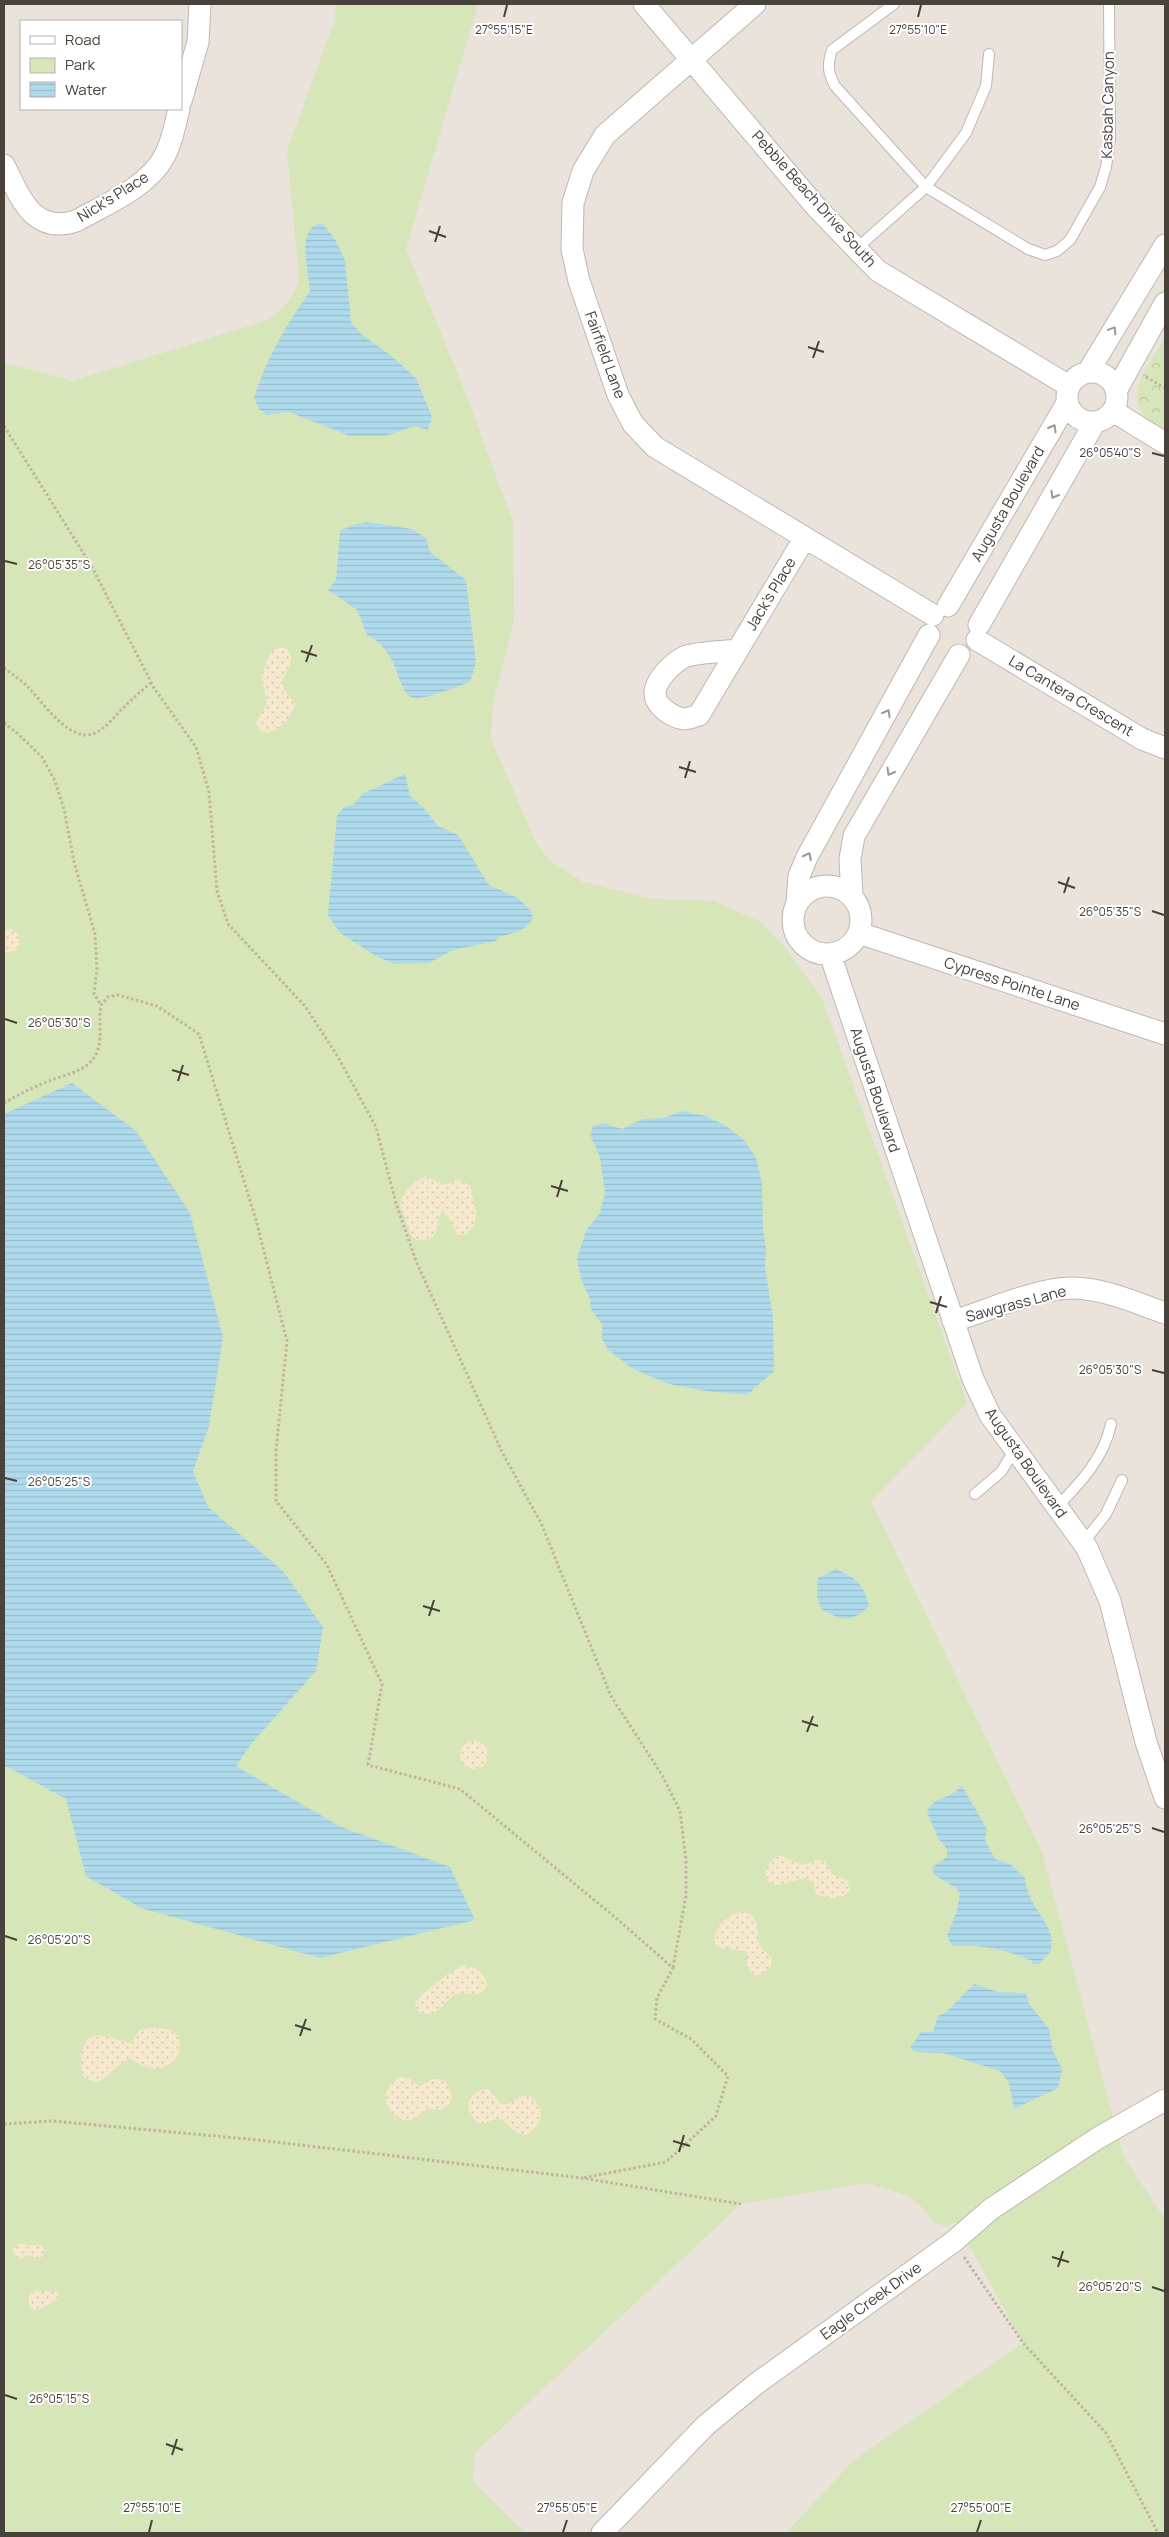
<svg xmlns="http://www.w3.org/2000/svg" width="1169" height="2537" font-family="Manrope,sans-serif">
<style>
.residential{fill:#e9e3db;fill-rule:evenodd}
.green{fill:#d6e6b9}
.sand{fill:url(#sand-dots)}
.park{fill:url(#park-crowns)}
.water{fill:url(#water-rules)}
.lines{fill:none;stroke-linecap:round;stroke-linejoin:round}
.service-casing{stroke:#c0b8af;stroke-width:12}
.minor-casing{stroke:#c0b8af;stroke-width:23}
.path{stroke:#c1b2a1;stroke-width:3;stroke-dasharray:2.5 2.5;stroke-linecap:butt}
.service{stroke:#fff;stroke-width:10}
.minor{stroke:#fff;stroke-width:21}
.oneway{stroke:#9b9793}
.ticks{fill:none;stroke:#49423a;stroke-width:2}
.labels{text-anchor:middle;stroke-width:4;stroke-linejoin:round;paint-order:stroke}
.street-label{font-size:15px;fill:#49423a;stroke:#fff}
.ticks-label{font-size:12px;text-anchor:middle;fill:#49423a;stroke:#fff;stroke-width:4;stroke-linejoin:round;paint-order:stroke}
</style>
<defs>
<pattern id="sand-dots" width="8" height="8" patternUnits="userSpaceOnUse" patternTransform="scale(1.25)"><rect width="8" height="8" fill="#f5e8cc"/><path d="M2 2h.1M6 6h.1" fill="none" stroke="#d4c8b0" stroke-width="1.8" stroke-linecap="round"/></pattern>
<pattern id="park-crowns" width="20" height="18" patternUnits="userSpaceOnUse" patternTransform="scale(1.25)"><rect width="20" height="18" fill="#d6e6b9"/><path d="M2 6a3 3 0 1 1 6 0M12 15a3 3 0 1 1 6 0" fill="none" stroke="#b9c6a0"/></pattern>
<pattern id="water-rules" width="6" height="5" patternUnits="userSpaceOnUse" patternTransform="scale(1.25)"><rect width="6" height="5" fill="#aedaec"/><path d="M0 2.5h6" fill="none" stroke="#97bccb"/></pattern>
</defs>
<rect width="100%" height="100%" fill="#f5f1ec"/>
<!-- residential -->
<path class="residential" d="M4 4H1165V2533H4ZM21 21H181V109H21Z"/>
<!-- green -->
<path class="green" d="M336 4H478L406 249 464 389 513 522 514 619 493 702 491 739 536 843 549 860 583 882 652 899 714 901 761 922 786 949 822 998 967 1403 871 1502 1042 1852 1124 2158 1165 2219V2533H786L853 2461 1023 2343 956 2221 947 2227 933 2222 922 2207 908 2196 867 2183 741 2204 475 2453 473 2481 525 2533H4V363L73 381 268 320C285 307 294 299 299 277L287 151 335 19Z"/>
<!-- sand -->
<path class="sand" d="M279 647 287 649 291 656C292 674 270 681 295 702 294 717 281 730 266 733L259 730 256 723 267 703 261 675 271 652Z
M12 929 19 935V945L16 951 4 953V930Z
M426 1176 443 1185 457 1180 470 1185 476 1213 474 1225 466 1235H458L448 1216 443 1211C435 1220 441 1231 430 1239L417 1240C408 1235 408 1229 406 1220 405 1214 400 1210 400 1205 401 1194 416 1179 426 1176Z
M460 1755a14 14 0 1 1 28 0a14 14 0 1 1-28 0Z
M779 1855 803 1865 816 1860 824 1861 834 1875 848 1880 850 1890C842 1901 829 1899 817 1895 815 1891 815 1886 813 1883 802 1870 779 1895 766 1879 765 1868 769 1860 779 1855Z
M739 1912C765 1912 754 1937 761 1947 764 1952 769 1953 772 1959L771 1967 760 1975H754L747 1968V1953L745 1951 722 1948 715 1944C712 1928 725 1917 739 1912Z
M464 1965C475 1967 486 1973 487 1985 481 2000 469 1992 457 1994 442 2001 439 2020 418 2012L415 2003C417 1996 456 1967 464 1965Z
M156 2027 173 2031 179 2038C184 2061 165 2073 144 2066 138 2064 135 2060 129 2059 113 2065 100 2096 82 2074L81 2052 88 2038 99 2035 131 2043 139 2030Z
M401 2077 410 2079 419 2086C424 2084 429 2080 435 2079 448 2078 454 2093 450 2103L441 2110 428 2109 411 2120C385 2121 375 2087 401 2077Z
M488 2089C494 2093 496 2101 502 2104 514 2108 526 2079 541 2110 541 2118 539 2124 534 2129 521 2144 511 2125 500 2119 484 2118 481 2135 468 2109 468 2096 477 2090 488 2089Z
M19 2243C22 2243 24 2244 28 2245 37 2246 42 2240 45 2253L39 2259 28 2255 21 2259 16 2257 12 2250Z
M34 2291 58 2292 59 2299 37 2310 30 2308 28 2298Z"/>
<!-- park -->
<path class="park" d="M1165 338V431C1115 403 1143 375 1165 338Z"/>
<!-- water -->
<path class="water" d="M322 223 335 239 345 261 351 322 361 334 389 354 416 378 432 417 428 430 415 426 385 436H350L289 412 267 415 259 409 254 398C266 359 287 324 310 291 309 271 295 227 322 223Z
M367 522 412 529 426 538 430 552 466 580 476 663 470 682C458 686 425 700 414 698 401 695 398 669 391 659 385 648 378 640 367 635L357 610 328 590 336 580 340 531 352 525Z
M405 774 410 796 423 807 438 826 458 835 489 885 518 898 531 911 533 919C523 931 515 934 500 936L496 941 453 950 429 963 394 964 376 956 340 933 328 915 337 816 344 807 353 805 364 793Z
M72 1083 136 1131 190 1213 223 1337 209 1426 193 1471 208 1507 283 1571 323 1627 316 1671 252 1743 236 1766 339 1826 450 1867 475 1920 320 1958 141 1908 86 1876 66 1799 4 1765V1114Z
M682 1111 706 1116 726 1126 744 1140 756 1158 762 1183 763 1230 766 1250 765 1267 773 1317 774 1371 747 1395 699 1390 665 1383 632 1368 608 1350 602 1338V1324L591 1309 590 1299 581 1279 577 1258 586 1231 600 1213 605 1193 600 1157 590 1135 593 1126 603 1123 622 1129 643 1119 664 1118Z
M836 1569C856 1578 864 1584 869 1606 852 1624 840 1620 821 1609L817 1596 818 1578Z
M962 1786 987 1829 985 1840 995 1859 1010 1864 1025 1878C1027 1904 1046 1917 1051 1935 1052 1940 1051 1946 1051 1951L1039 1964H1032V1961C1000 1948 986 1945 952 1946L947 1936 957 1911 960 1893 956 1888 934 1875 932 1867 947 1857V1849L938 1838 927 1812C933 1797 946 1800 956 1791 958 1789 960 1787 962 1786Z
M974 1984 998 1992 1026 1993 1029 2004 1049 2029 1053 2051 1062 2069 1058 2088 1014 2109 1009 2083 1000 2071 943 2053 916 2052 910 2048 921 2032H933L938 2016 946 2012Z"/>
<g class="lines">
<defs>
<path id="service" d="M894 4 832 50C827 65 828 73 835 86L926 187 1028 249 1045 255 1057 251 1070 240 1100 187 1106 167 1110 139 1109 4
M856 249 926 187 966 133 986 86 989 54
M975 1494 1001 1472 1015 1449
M1057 1507C1081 1482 1104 1458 1111 1424
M1083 1543 1106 1514 1122 1480"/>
<path id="minor" d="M644 4 817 208 878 271 1069 386
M755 4 605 135 583 171 573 203 572 249 579 281 618 395 633 424 655 447 933 615
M181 101 198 42 200 4
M4 165C20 197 33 235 76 221 106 204 147 188 164 157 172 143 175 125 179 109
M1067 397a25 25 0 1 1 50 0a25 25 0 1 1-50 0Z
M1088 372 1165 245
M1116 391 1165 303
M1113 411 1165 443
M948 606 1067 403
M979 625 1095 422
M977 640 1142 739 1165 748
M738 650C723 652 697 652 684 657 673 663 656 679 655 692 654 706 672 717 684 719 689 719 695 716 699 715L804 539
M793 920a34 34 0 1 1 68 0a34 34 0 1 1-68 0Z
M852 896 850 859 854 836 959 655
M797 902 799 876 807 857 929 635
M859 933 1165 1034
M830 954 973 1379 990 1415 1087 1548 1110 1601 1146 1742 1165 1798
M953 1321C987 1311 1037 1288 1072 1288 1103 1288 1136 1303 1165 1313
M602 2533 706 2425 756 2384 953 2242 991 2209 1098 2138 1165 2100"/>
</defs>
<!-- service casing -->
<use href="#service" class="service-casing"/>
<!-- minor casing -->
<use href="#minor" class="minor-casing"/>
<!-- path -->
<path class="path" d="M1146 377 1165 388
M4 426 92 567 154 688 196 747 209 792 217 891 228 924 305 1006 338 1057 376 1127 396 1203 416 1261 502 1452 541 1523 611 1696 662 1775 680 1811 686 1860V1896L673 1967
M4 668C12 674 21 680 28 687 42 701 72 747 97 732 108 726 114 717 122 709 131 700 141 691 151 683
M4 723 17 733 42 757 55 781 64 809 74 862 95 934 97 968 94 994 101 1005
M4 1103C18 1095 33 1087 49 1081 66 1074 90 1071 97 1052 103 1036 98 1021 101 1005L108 997 118 995 157 1006 199 1034 256 1220 287 1341 276 1451V1501L327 1565 382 1684 368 1765 460 1789 616 1918 673 1968 657 1998 655 2019 691 2039 728 2076 716 2116 666 2162 582 2178
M4 2124 53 2121 258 2140 582 2178 741 2204
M964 2257 1023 2343 1106 2433 1158 2533"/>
<!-- service -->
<use href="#service" class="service"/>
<!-- minor -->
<use href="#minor" class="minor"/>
</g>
<!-- one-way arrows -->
<defs><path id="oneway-chevron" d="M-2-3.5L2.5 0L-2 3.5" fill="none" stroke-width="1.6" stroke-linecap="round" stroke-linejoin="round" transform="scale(1.25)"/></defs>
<g class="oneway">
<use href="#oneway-chevron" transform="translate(1113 330) rotate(-59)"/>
<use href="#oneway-chevron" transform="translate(1053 428) rotate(-60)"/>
<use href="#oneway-chevron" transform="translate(1054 495) rotate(120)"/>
<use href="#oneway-chevron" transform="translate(887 713) rotate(-61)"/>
<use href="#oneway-chevron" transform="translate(890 772) rotate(120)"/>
<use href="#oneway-chevron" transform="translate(808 856) rotate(-63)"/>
</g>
<!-- ticks -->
<path class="ticks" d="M504 17 507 5M918 17 921 5M429 231 446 237M435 242 440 226M808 347 824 352M813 358 819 341M1152 453 1164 456M5 561 17 564M301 651 317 656M306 662 312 645M679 767 696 772M685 778 690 761M1058 882 1075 888M1064 893 1069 877M1152 911 1164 915M5 1019 17 1023M172 1070 189 1075M178 1081 183 1065M551 1186 568 1191M557 1197 562 1180M930 1302 947 1307M936 1313 941 1296M1152 1370 1164 1373M5 1478 17 1481M423 1606 440 1611M429 1616 434 1600M802 1721 818 1726M807 1732 813 1716M1152 1828 1164 1832M5 1936 17 1940M295 2025 311 2030M300 2036 306 2019M673 2141 690 2146M679 2152 684 2135M1052 2257 1069 2262M1058 2267 1063 2251M1152 2287 1164 2291M5 2395 17 2399M166 2444 183 2450M172 2455 177 2439M149 2532 152 2520M563 2532 567 2520M977 2532 981 2520"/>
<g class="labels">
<!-- street labels -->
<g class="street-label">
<text transform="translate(1108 105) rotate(-89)" y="5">Kasbah Canyon</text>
<text transform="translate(113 197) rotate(-32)" y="5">Nick’s Place</text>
<text transform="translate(814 199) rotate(48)" y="5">Pebble Beach Drive South</text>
<text transform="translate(605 355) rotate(70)" y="5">Fairfield Lane</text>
<text transform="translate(1008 504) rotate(-60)" y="5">Augusta Boulevard</text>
<text transform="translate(771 594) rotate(-59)" y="5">Jack’s Place</text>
<text transform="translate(1071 696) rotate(31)" y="5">La Cantera Crescent</text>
<text transform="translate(1012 984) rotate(18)" y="5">Cypress Pointe Lane</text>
<text transform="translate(875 1090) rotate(72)" y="5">Augusta Boulevard</text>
<text transform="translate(1016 1304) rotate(-15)" y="5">Sawgrass Lane</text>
<text transform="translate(1026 1463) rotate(55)" y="5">Augusta Boulevard</text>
<text transform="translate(871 2301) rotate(-36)" y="5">Eagle Creek Drive</text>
</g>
</g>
<g class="ticks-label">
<text x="504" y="34">27°55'15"E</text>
<text x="918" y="34">27°55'10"E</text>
<text x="1110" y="457">26°05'40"S</text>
<text x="59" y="569">26°05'35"S</text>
<text x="1110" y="916">26°05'35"S</text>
<text x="59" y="1027">26°05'30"S</text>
<text x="1110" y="1374">26°05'30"S</text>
<text x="59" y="1486">26°05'25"S</text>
<text x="1110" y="1833">26°05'25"S</text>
<text x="59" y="1944">26°05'20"S</text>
<text x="1110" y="2291">26°05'20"S</text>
<text x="59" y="2403">26°05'15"S</text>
<text x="152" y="2512">27°55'10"E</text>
<text x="567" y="2512">27°55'05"E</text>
<text x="981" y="2512">27°55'00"E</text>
</g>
<!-- border -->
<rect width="1169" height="2537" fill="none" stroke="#49423a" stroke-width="10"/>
<!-- legend -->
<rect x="20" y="20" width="162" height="90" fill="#ffffff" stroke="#b6b3b0"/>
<rect x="30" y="36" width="25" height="8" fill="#ffffff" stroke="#b6b3b0"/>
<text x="65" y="45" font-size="15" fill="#49423a">Road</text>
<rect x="30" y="58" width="25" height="15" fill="#d6e6b9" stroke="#b6b3b0"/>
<text x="65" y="70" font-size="15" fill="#49423a">Park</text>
<rect x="30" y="82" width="25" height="15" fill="url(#water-rules)" stroke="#b6b3b0"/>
<text x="65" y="95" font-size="15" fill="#49423a">Water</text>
</svg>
